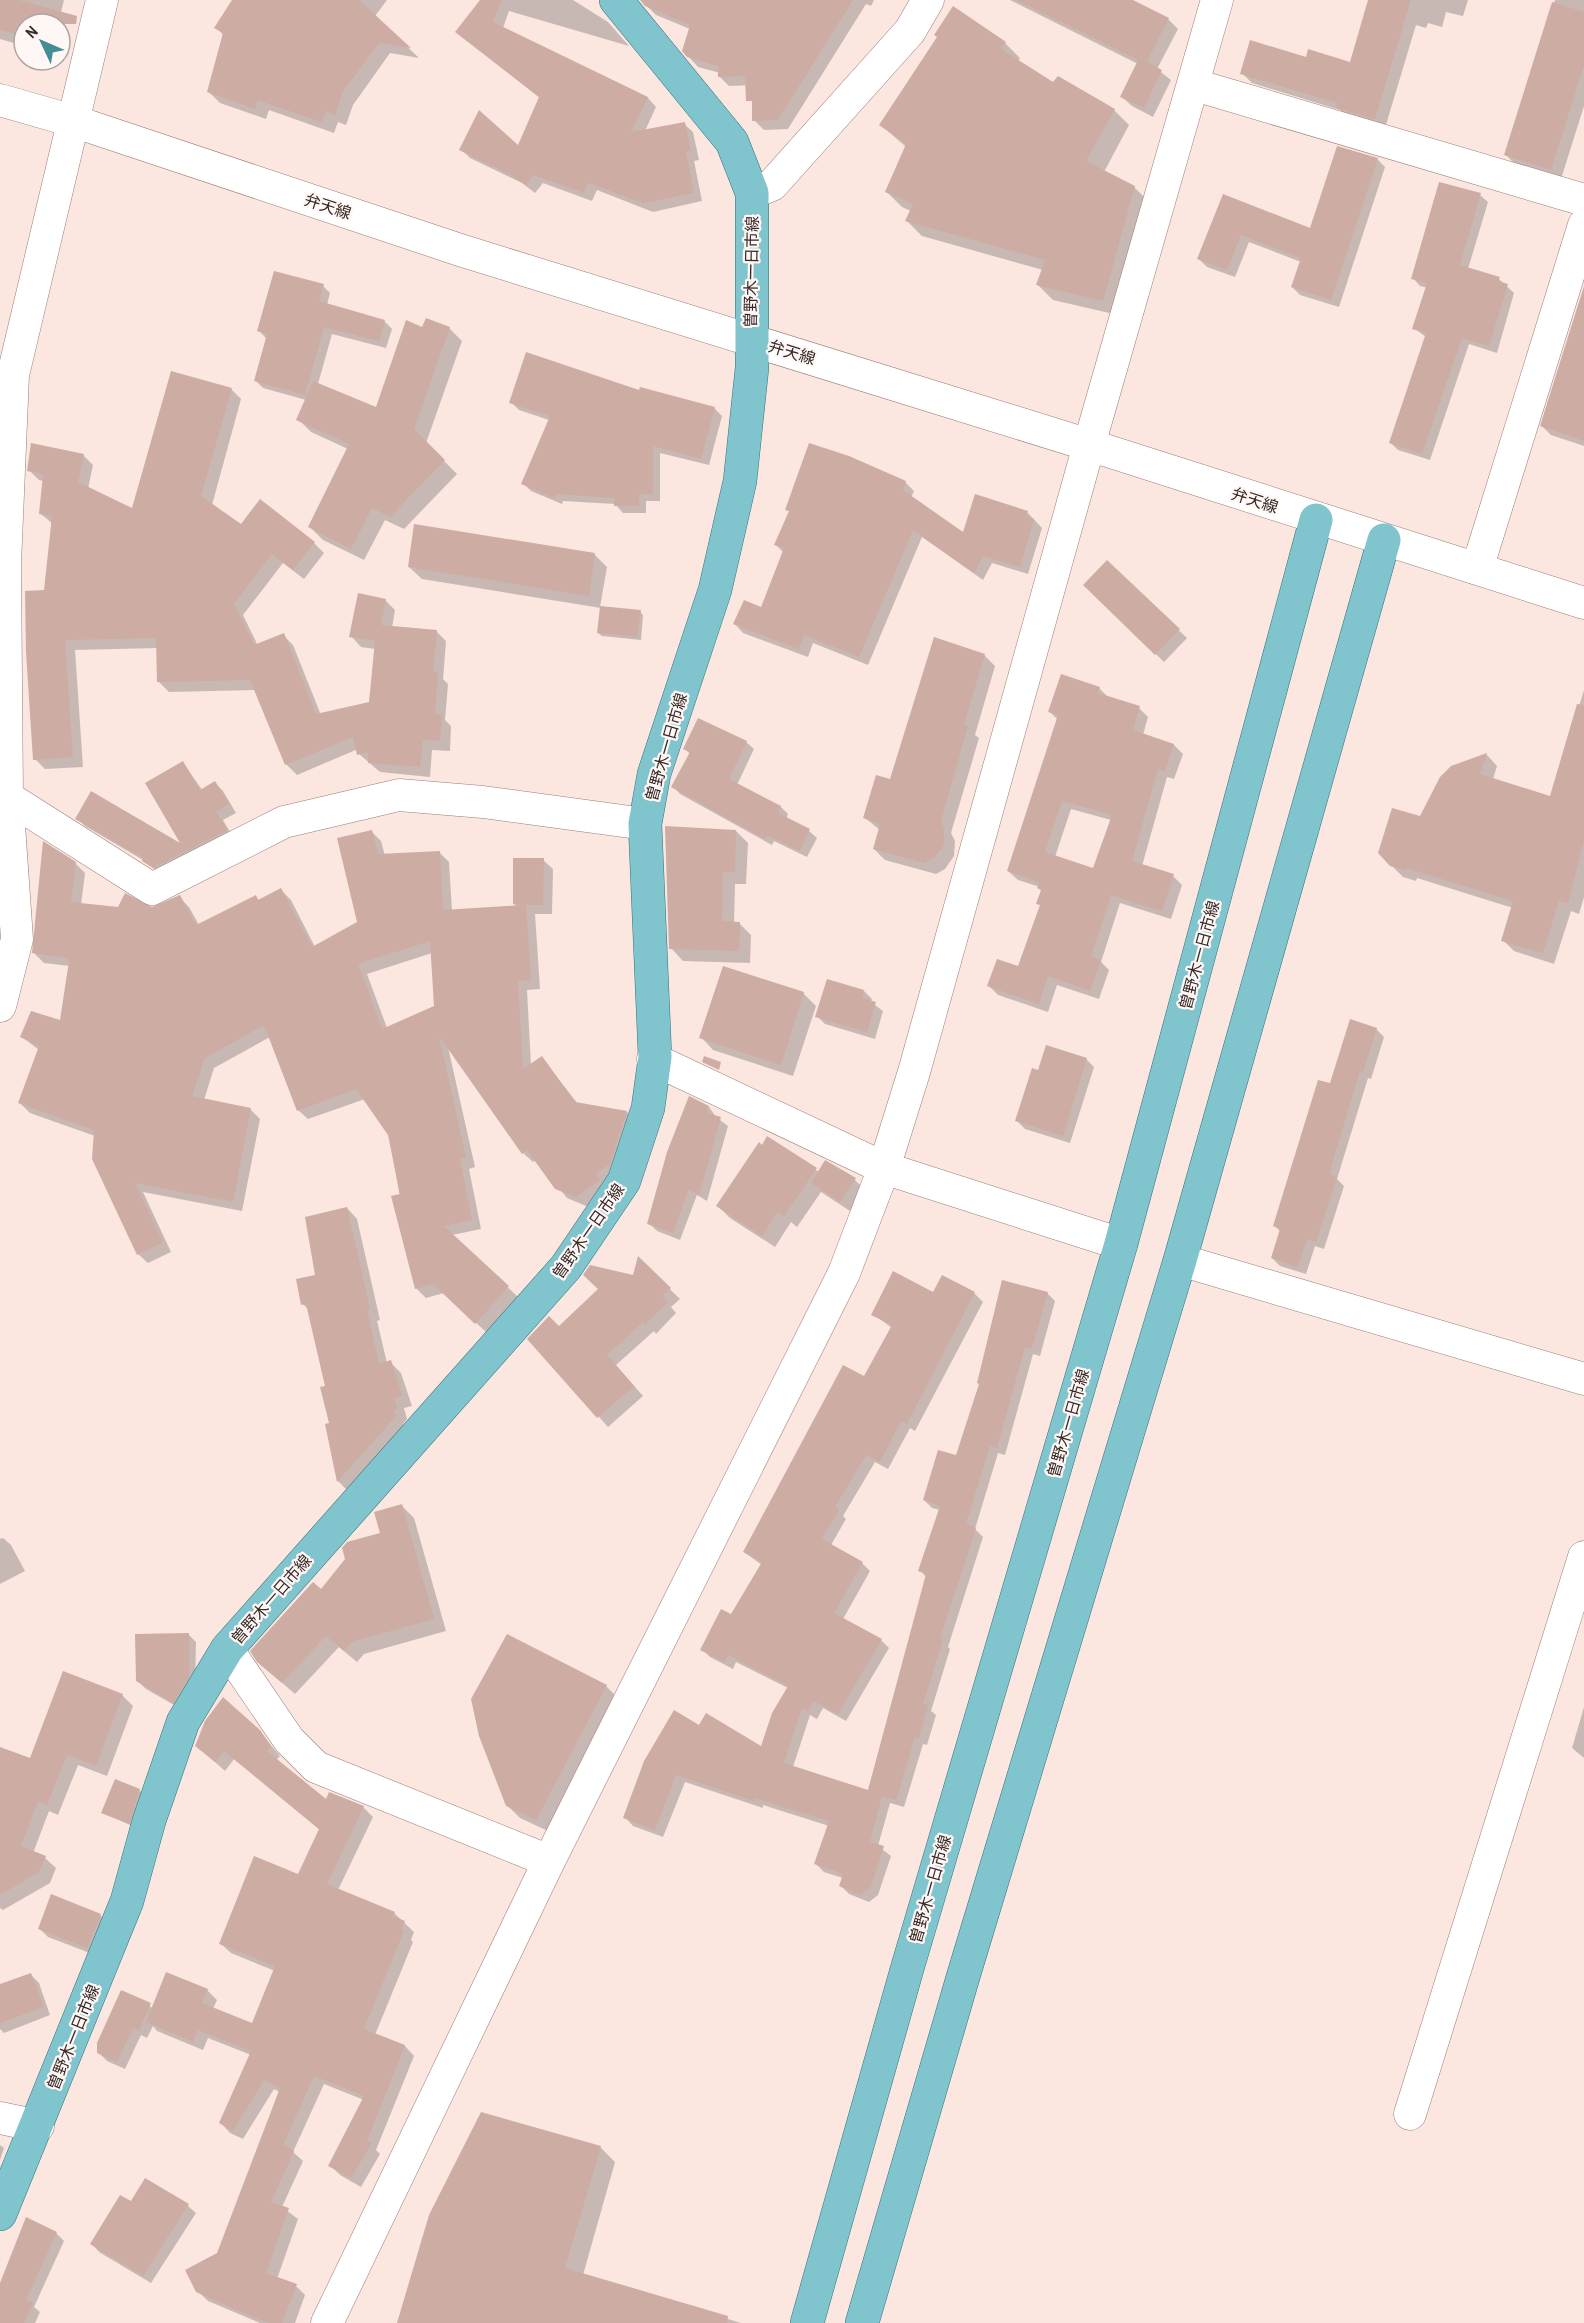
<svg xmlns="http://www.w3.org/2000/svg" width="1584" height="2323" font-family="'Archivo Narrow','Noto Sans JP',sans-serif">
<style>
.shadow{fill:#0003;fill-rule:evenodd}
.building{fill:#cdaca3;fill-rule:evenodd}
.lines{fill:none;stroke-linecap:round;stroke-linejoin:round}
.minor-casing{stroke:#9c7d75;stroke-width:33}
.major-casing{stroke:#2f747c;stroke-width:34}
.minor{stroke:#fff;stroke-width:32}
.major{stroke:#80c4cd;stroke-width:33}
.labels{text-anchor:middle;stroke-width:4.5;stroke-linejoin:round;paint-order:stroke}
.street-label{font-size:16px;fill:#362926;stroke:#fef7f5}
</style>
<rect width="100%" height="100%" fill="#fbe6e0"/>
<!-- shadow -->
<path class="shadow" d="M0 0H64L58 24H24V46L0 39Z
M235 0H387L375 16 419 58 390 53 353 105 346 125 338 122 334 133 269 110 266 119 220 103 209 92 224 36 216 27Z
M483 0H573L608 22 629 46 509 11 503 28 648 98 656 107 645 131 684 124 693 132 699 160 694 161 702 201 653 212 597 190 592 201 543 183 535 193 522 183 470 158 461 149 518 148 540 98 458 33Z
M641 0H874L871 6 866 4 788 129 764 130 754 120 756 85 729 86 720 77V73L698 67 688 56 690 29 656 15Z
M1010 0H1130L1168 19 1178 29 1157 69 1171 80 1153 117 1132 106 1122 97 1138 64Z
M1370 0H1468L1463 16 1446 12 1442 27 1428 23 1426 28 1416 25 1385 128 1348 117 1340 110 1252 83 1242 73 1307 59 1351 64Z
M1555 0H1584V106L1561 179 1516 165 1506 155Z
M1005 43 1020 58 1018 61 1054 85 1114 110 1129 125 1104 172 1134 187 1149 202 1118 315 1053 300 1038 285 1043 270 922 236 907 221 911 211 902 207 887 192 906 147 881 125Z
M1377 159 1385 167 1339 307 1300 295 1292 287 1301 262 1249 242 1235 277 1207 267 1199 259 1224 196 1311 230Z
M1480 195 1488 202 1468 269 1499 279 1514 293 1497 353 1469 344 1430 460 1398 450 1391 443 1426 337 1414 328 1428 288 1420 286 1413 278Z
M323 286 330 293 327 305 384 321 392 329 386 348 332 334 318 384 377 409 449 328 462 341 426 443 457 474 404 529 385 520 364 560 323 540 310 527 348 449 311 432 298 419 306 400 263 388 255 380 267 339 259 331Z
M1584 293V446L1551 435 1542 426Z
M231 389 241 399 212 505 241 526 314 543 324 553 304 579 283 563 243 615 258 646 283 635 293 645 321 715 371 703 375 649 361 647 351 636 385 600 395 610 392 628 436 631 446 641 443 679 448 684 445 720 451 726 450 751 432 750 430 777 380 772 359 754 358 749 297 775 286 764 256 690 169 692 159 682 158 648 75 650 83 767 45 769 35 759 53 524 41 514 44 481 39 480 29 470 83 455 93 465 88 489 133 511Z
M640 392 714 408 722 416 709 465 660 453V501H646V513H623L615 504 563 501 562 504 531 491 523 483 549 420 519 410 511 402Z
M905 482 914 491 911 498 964 534 1027 512 1042 528 1028 574 992 563 983 580 922 537 868 665 813 643 808 657 743 633 735 624 762 609 784 553 776 545 790 512 787 509Z
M594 554 607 567 600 607 640 612 643 615 641 640 602 636 598 633 601 608 422 579 409 567Z
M1107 562 1187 638 1164 662 1085 585Z
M984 655 995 666 975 735 979 738 951 833 955 841 954 856 945 869 936 874 885 860 874 849 880 830 865 818Z
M1099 688 1108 697 1139 708 1148 717 1143 735 1174 745 1183 754 1174 779 1167 777 1142 866 1173 876 1182 885 1171 919 1120 903 1101 962 1109 970 1099 999 1057 985 1048 1012 998 995 989 986 1019 968 1041 906 1038 903 1042 891 1040 887 1018 880 1008 871 1058 720 1050 712ZM1071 809 1111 820 1094 870 1055 857Z
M1584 690V897L1579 914 1571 911 1554 964 1514 951 1503 940 1513 908 1417 878 1416 881 1403 877 1379 853 1421 818 1452 768 1487 755 1497 766 1493 779 1551 797Z
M746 742 754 749 737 785 781 807 788 814 786 819 809 831 817 838 807 857 774 841 772 845 680 794 673 786 690 754 685 749Z
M183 763 203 791 215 783 223 791 236 813 223 820 234 839 162 875 143 860 85 826 77 818 184 847Z
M371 831 381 841 385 856 439 852 449 862 452 911 517 907 514 904 543 860 553 869 552 914H535L540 989 527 990 531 1065 542 1058 578 1104 627 1112 636 1122 609 1190 586 1206 567 1198 536 1160 533 1162 523 1153 448 1047 475 1167 469 1169 481 1229 452 1235 518 1297 486 1332 444 1293 426 1298 416 1288 389 1135 365 1099 308 1119 298 1110 270 1037 214 1068 204 1100 250 1109 260 1119 242 1211 143 1192 171 1252 148 1263 138 1254 95 1136 30 1113 20 1103 39 1050 22 1037 61 1022 70 966 44 963 34 953 75 863 85 873 81 905 152 909 179 897 189 907 199 925 255 897 260 901 281 890 291 900 315 947 359 923ZM432 953 436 1007 387 1028 367 974Z
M736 831 748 843 746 884H735L734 923H739L751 935 750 963 683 961 671 948Z
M864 991 872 999 871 1002 883 1011 875 1039 825 1024 817 1016Z
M803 993 816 1006 793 1076 713 1050 701 1037Z
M1376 1029 1384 1037 1371 1079 1368 1078 1337 1179 1344 1186 1324 1249 1315 1246 1306 1274 1280 1266 1272 1258 1281 1232 1275 1226 1331 1085Z
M1086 1059 1094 1067 1070 1143 1025 1129 1017 1121 1039 1072Z
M709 1107 716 1117 728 1126 707 1201 697 1195 680 1240 657 1231 649 1223Z
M768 1138 819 1172 825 1162 855 1180 867 1192 853 1213 821 1192 797 1227 791 1222 775 1247 730 1218 718 1206Z
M347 1208 357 1219 380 1320 377 1321 387 1363 390 1362 401 1373 412 1406 404 1408 407 1419 403 1424 406 1427 348 1491 338 1481 327 1387 309 1310 303 1304Z
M639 1259 680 1299 671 1307 676 1313 656 1334 654 1331 616 1365 643 1396 608 1427 529 1339 560 1328 634 1276Z
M942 1277 975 1294 983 1302 915 1431 910 1428 888 1469 875 1462 843 1516 846 1519 831 1545 862 1563 870 1571 843 1619 881 1640 889 1648 846 1721 823 1708 817 1719 810 1715 793 1767 869 1792 926 1577 920 1570 940 1510 932 1508 924 1500 957 1457 1047 1293 1055 1301 1040 1356 1033 1354 1005 1455 998 1453 975 1529 983 1537 948 1647 950 1649 931 1711 936 1715 927 1745 923 1744 904 1807 890 1803 878 1846 891 1856 878 1895 869 1902 849 1894 841 1886 843 1878 824 1872 816 1864 829 1826 763 1805V1808L685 1782 663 1837 633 1826 625 1817 700 1727 762 1748 788 1688 736 1662 733 1669 710 1657 702 1649 732 1616 762 1565 744 1552 865 1378 892 1328 873 1314 934 1294Z
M402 1506 414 1518 446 1631 364 1654 357 1662 339 1647 295 1694 272 1674 321 1591 382 1534Z
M3 1538 11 1545 25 1571 0 1584V1539Z
M188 1634 196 1642 195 1685 181 1709 146 1689 138 1681Z
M606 1686 618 1698 548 1831 520 1818 508 1806Z
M122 1695 133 1706 107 1776 78 1765 58 1815 49 1811 33 1853 45 1858 56 1868 50 1883 3 1910 0 1908V1748L31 1760Z
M1584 1707V1758L1572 1748Z
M259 1731 280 1756 276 1760 326 1801 363 1807 373 1817 338 1890 394 1913 414 1932 411 1940 413 1942 375 2035 405 2046 414 2056 376 2150 380 2154 361 2187 340 2175 330 2165 364 2100 324 2084 293 2152 303 2161 282 2207 298 2219 277 2279 296 2286 305 2295 295 2323H260L208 2301 198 2291 218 2254 280 2092 274 2089 243 2139 230 2133 221 2123 251 2055 208 2038 203 2050 157 2031 153 2026 147 2038 141 2035 125 2069 107 2061 99 2053 122 1992 153 2008 207 1990 217 2000 213 2009 253 2025 275 1971 231 1953 221 1944 299 1876 320 1830 234 1759 225 1771 196 1745Z
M139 1790 143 1794 132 1826 103 1812Z
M100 1915 108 1923 95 1955 48 1937 40 1929Z
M31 1975 39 1983 50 2015 4 2033 0 2029V1986Z
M0 2145 4 2148 0 2160Z
M600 2147 615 2162 583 2275 741 2323H399Z
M131 2203 188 2206 196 2213 151 2283 99 2252 92 2244Z
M56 2233 64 2241 34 2307 40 2312 35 2323H0V2285Z"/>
<!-- building -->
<path class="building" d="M0 0H19L77 16 76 24H24V36L0 30Z
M232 0H359L411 48 379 43 342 93 335 115 326 111 322 122 257 100 255 109 207 92 223 33 214 28Z
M480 0H502L493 22 648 97 631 132 685 122 691 151 686 152 694 193 643 203 588 183 584 193 534 175 526 185 511 175 459 150 479 110 518 145 539 97 455 32Z
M640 0H853L778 120 752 121V101H746L745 76 718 77V66L687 57 682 51 690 25 645 6Z
M1017 0H1133L1169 18 1147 62 1162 70 1144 108 1120 97 1138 60Z
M1368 0H1411L1375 119 1336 108 1337 103 1240 74 1250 40 1306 57 1308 49 1350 62Z
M1552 2 1584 12V65L1551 170 1504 155Z
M953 6 1006 42 1001 49 1053 82 1058 76 1115 109 1086 161 1135 186 1103 301 1036 285 1045 260 905 221 913 204 885 192 906 144 879 125 937 37 934 35Z
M1337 146 1378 158 1331 300 1291 287 1301 258 1241 235 1227 270 1197 259 1223 194 1310 228Z
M1439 182 1481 193 1460 265 1500 277 1498 281 1508 284 1489 346 1462 338 1422 454 1389 443 1426 333 1412 329 1427 283 1411 279Z
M274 271 324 284 319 301 385 320 379 341 324 327 305 395 254 381 267 334 257 331Z
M1584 286V441L1540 426Z
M426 318 450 327 414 429 445 460 390 517 372 508 351 549 308 527 349 444 296 420 313 381 376 407 406 320 422 327Z
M526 352 639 390 640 387 715 407 701 459 653 446V494H639V506H614V498L556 494 554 498 521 484 550 416 509 403Z
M171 371 232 388 201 496 241 524 260 499 315 542 293 570 272 554 234 604 254 645 284 633 316 714 369 702 375 641 349 637 358 593 386 599 381 625 437 630 433 672H438L435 714 442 715 440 741 423 740 420 767 368 763V752L357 755 353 737 285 765 250 680 157 682 156 638 65 640 73 757 33 760 26 652 25 591 44 590 52 516 39 514 43 474 27 471 31 443 84 454 78 482 132 508Z
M809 443 849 456 906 481 903 490 963 532 975 494 1028 511 1026 516 1034 519 1020 567 983 556 974 573 913 530 859 657 804 635 799 649 733 624 744 600 761 607 784 548 774 545 789 511 785 510Z
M414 524 595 553 589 596 408 567Z
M1107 560 1180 629 1155 655 1083 585Z
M600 606 641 610 637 637 597 633Z
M934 637 985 654 964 725 968 726 941 821 944 829V845L934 858 924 863 873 849 880 824 863 818 876 775 890 779Z
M1061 674 1100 687 1098 693 1140 706 1133 730 1174 744 1165 771 1158 769 1132 861 1174 874 1162 911 1111 895 1091 956 1101 960 1090 991 1048 976 1039 1004 987 986 997 959 1018 966 1040 905 1036 904 1041 890 1037 888 1040 882 1007 871 1058 715 1048 712ZM1062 801 1112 815 1093 868 1045 852Z
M1577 704 1584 705V840L1568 903 1559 901 1543 953 1501 941 1513 901 1406 868 1405 870 1390 866 1378 853 1392 808 1420 816 1440 777 1451 766 1487 753 1480 774 1550 796Z
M698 718 747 741 729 779 781 806 778 813 810 829 800 851 767 835 765 839 671 787 690 752 683 749Z
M183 761 200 790 215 781 229 804 216 812 228 830 153 868 142 861 143 858 75 819 91 791 180 843 145 783Z
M665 826 736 830 735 872H723L722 921 740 922 739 951 669 949Z
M372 830 378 854 440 851 443 910 523 905 513 904V858H544L543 905H526L531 980 518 981 523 1069 542 1056 575 1102 627 1111 610 1164 596 1174 600 1180 576 1197 555 1189 527 1150 522 1154 439 1036 466 1158 460 1159 472 1220 444 1226 509 1286 475 1324 433 1284 415 1289 391 1196 400 1194 388 1135 356 1089 297 1111 264 1025 205 1058 192 1096 251 1108 233 1202 135 1183 163 1242 137 1255 92 1159 94 1130 18 1103 39 1046 20 1037 31 1011 60 1020 69 961 67 958 32 953 43 841 76 862 71 902 118 907 125 893 152 907 180 895 196 925 256 895 258 900 281 888 312 947 357 922 337 838ZM430 941 434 1006 382 1029 358 964Z
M723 966 804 992 781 1065 699 1038Z
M827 979 864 990 862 998 876 1002 867 1032 815 1017Z
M1350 1019 1377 1028 1363 1072 1360 1071 1329 1174 1337 1177 1316 1242 1307 1239 1298 1267 1271 1258 1280 1229 1273 1226 1318 1080 1330 1083Z
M1046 1045 1087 1058 1063 1136 1015 1121 1032 1068 1038 1070Z
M704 1056 721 1062 719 1070 702 1062Z
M689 1096 709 1106 707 1113 721 1117 699 1195 689 1189 673 1233 647 1224 667 1152Z
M767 1136 817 1168 784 1216 778 1211 762 1236 716 1206 759 1142 762 1145Z
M825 1160 856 1178 840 1202 811 1183Z
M347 1207 370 1309 367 1310 379 1364 391 1360 402 1396 394 1398 397 1408 393 1412 397 1415 337 1482 325 1424 329 1423 320 1387 325 1386 306 1304 301 1305 296 1279 315 1275 305 1217Z
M638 1256 671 1288 662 1296 668 1302 645 1325 643 1322 607 1355 634 1386 597 1418 527 1339 549 1316 559 1326 598 1289 583 1275 590 1265 633 1275Z
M893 1271 933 1292 942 1275 975 1292 907 1424 901 1421 880 1462 866 1455 835 1507 839 1510 822 1539 863 1562 834 1613 882 1639 838 1714 814 1701 808 1712 802 1708 784 1763 868 1790 926 1574 918 1571 940 1506 923 1500 938 1450 956 1455 979 1384 977 1383 1002 1280 1048 1292 1032 1348 1025 1347 997 1448 990 1446 966 1524 976 1528 940 1639H943L923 1704 928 1705 919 1738 915 1737 896 1800 882 1796 870 1842 884 1846 871 1887 860 1895 839 1886 843 1874 814 1864 829 1821 755 1798 754 1801 676 1775 655 1830 623 1818 644 1761 674 1710 699 1725 706 1713 761 1746 772 1713 788 1686 728 1655 724 1662 700 1650 721 1609 731 1614 762 1562 743 1552 843 1365 864 1376 892 1325 871 1315Z
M402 1504 434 1619 351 1642 344 1651 326 1636 282 1683 257 1662 250 1651 313 1582 321 1589 345 1559 342 1548 347 1542 380 1533 374 1512Z
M189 1633V1677L173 1703 136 1681 135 1634Z
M507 1634 607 1685 536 1820 506 1806 479 1736 471 1699Z
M63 1671 123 1694 96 1766 67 1755 47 1805 38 1801 21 1846 46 1856 39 1872 0 1895V1747L30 1758Z
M223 1697 260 1730 271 1746 267 1751 326 1799 329 1792 364 1806 327 1884 395 1912 393 1916 405 1921 401 1930 404 1931 364 2029 405 2045 367 2141 372 2143 351 2178 328 2166 364 2096 314 2076 283 2145 294 2151 271 2202 289 2208 266 2273 297 2284 282 2323H270L258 2319 196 2292 185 2270 217 2253 280 2088 264 2080 233 2131 219 2123 251 2051 198 2030 193 2042 146 2022 166 1972 208 1989 202 2003 252 2023 275 1966 219 1944 254 1856 298 1874 319 1829 224 1751 215 1762 195 1746 205 1721Z
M115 1779 140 1789 129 1824 101 1813Z
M51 1894 101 1914 87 1948 38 1929Z
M31 1973 44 2007 0 2023V1984Z
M121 1990 151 2003 139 2031 133 2028 117 2062 97 2053V2043Z
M481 2112 601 2146 565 2268 728 2316 727 2323H397L429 2215Z
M145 2178 189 2204 143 2276 90 2244 120 2195 131 2201Z
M26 2217 57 2232 26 2300 33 2303 24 2323H0V2283Z"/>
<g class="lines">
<defs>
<path id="minor" d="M102 0 13 375 5 564 7 797 152 889 284 822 399 795 483 802 645 824
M1195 85 1584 200
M0 100 73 121 460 250 1089 445 1584 603
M752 193 772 185 910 31 928 0
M1477 569 1584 225
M0 1006 17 939 7 797
M653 1059 884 1168 1121 1244
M1180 1260 1584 1379
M227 1649 289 1740 316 1767 549 1861
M1410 2114 1584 1557
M0 2118 38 2126
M327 2323 549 1861 844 1273 884 1168 914 1072 1089 445 1217 0"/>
<path id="major" d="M0 2214 127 1901 149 1821 183 1722 227 1649 566 1267 624 1181 648 1108 655 1057 645 824 654 774 715 590 740 481 752 368V193L732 142 616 0
M807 2323 907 1969 1121 1244 1316 520
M862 2323 963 1977 1180 1260 1384 540"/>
</defs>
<!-- minor casing -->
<use href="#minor" class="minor-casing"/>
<!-- major casing -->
<use href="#major" class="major-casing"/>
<!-- minor -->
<use href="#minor" class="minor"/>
<!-- major -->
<use href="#major" class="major"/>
</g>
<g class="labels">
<!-- street labels -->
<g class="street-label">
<text transform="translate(328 206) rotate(18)" y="6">弁天線</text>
<text transform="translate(751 272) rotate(-89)" y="6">曽野木一日市線</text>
<text transform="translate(792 352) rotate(17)" y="6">弁天線</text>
<text transform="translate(1255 500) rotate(18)" y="6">弁天線</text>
<text transform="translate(666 747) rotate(-74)" y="6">曽野木一日市線</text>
<text transform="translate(1199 955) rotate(-75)" y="6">曽野木一日市線</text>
<text transform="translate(588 1231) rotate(-55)" y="6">曽野木一日市線</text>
<text transform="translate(1068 1423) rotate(-74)" y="6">曽野木一日市線</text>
<text transform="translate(271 1599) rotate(-49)" y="6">曽野木一日市線</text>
<text transform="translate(930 1889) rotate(-74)" y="6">曽野木一日市線</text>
<text transform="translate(73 2037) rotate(-68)" y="6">曽野木一日市線</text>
</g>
</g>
<!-- north arrow -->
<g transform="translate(42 42) rotate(314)"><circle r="28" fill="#fef7f5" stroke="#aea5a2" stroke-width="1.5"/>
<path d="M0-4.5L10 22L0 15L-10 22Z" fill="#468c96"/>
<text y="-9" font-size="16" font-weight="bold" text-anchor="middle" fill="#362926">N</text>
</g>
</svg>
